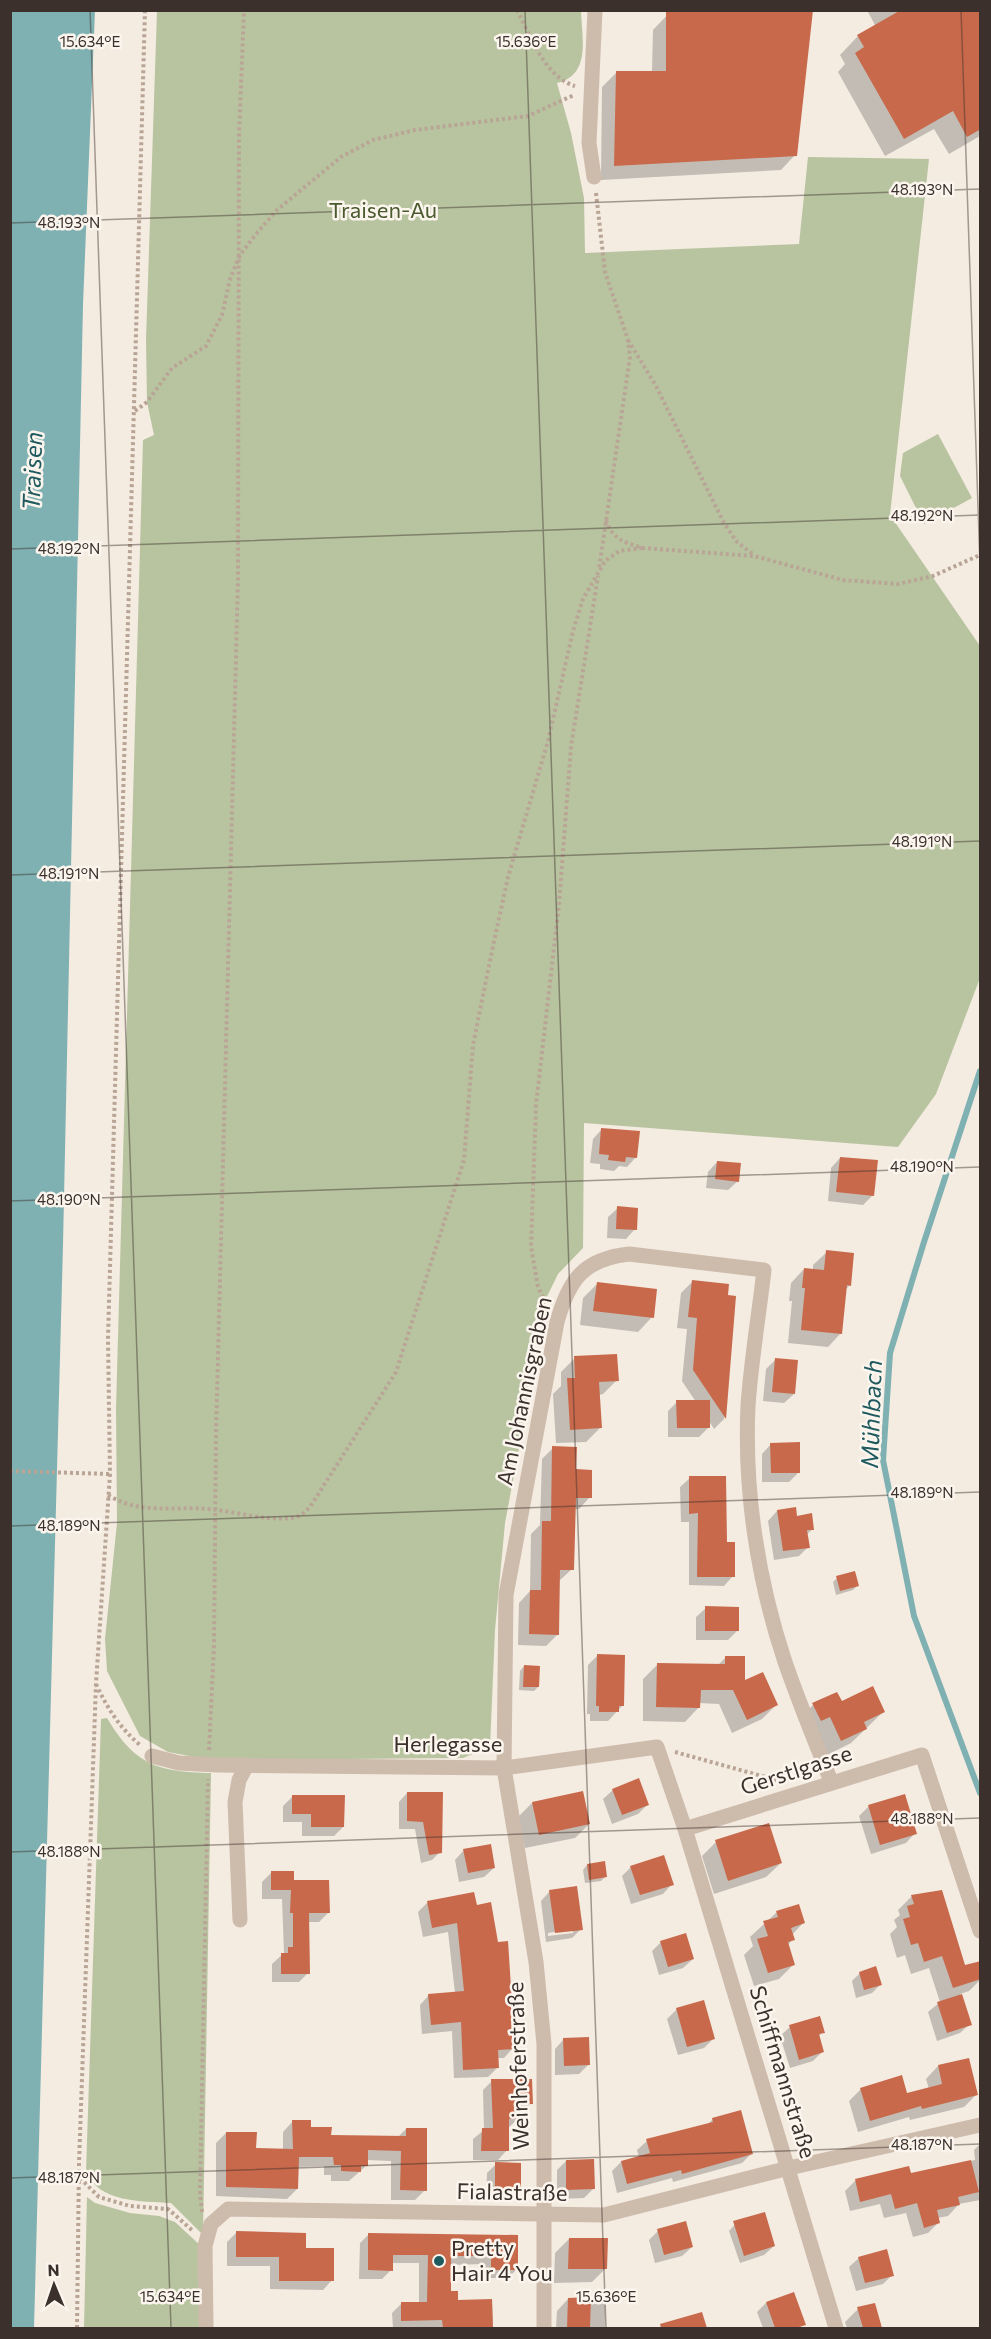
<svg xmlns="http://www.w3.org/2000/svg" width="991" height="2339" font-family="Commissioner,sans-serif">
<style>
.green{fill:#b8c4a0}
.water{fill:#7fb0b2}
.shadow{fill:#0003;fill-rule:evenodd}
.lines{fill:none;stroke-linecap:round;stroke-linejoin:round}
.stream{stroke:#7fb0b2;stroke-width:6}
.building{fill:#c8694b}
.path{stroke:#b9a596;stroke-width:4;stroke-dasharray:3 3;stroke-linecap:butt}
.minor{stroke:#cdbbac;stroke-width:15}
.ticks{fill:none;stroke:#3b302b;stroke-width:1.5;stroke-opacity:0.45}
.poi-dot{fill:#1f5a5e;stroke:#fbf5ee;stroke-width:2}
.labels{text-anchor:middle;stroke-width:5;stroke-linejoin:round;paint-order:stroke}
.park-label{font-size:22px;fill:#4a5a2e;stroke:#fbf5ee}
.street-label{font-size:22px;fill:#3b302b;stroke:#fbf5ee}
.poi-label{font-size:22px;fill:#3b302b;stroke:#fbf5ee;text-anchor:start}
.water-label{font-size:24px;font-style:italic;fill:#1f5a5e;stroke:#fbf5ee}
.ticks-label{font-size:15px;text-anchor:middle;fill:#3b302b;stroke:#fbf5ee;stroke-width:5;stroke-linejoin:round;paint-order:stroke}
</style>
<rect width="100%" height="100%" fill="#f4ebe1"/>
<!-- green -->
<path class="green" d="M157 11H581C582 39 591 75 557 83L571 133 584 198 585 253 799 244 808 157 929 159 890 515 980 646V978L936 1094 898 1147 584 1123 583 1248 558 1274 533 1325 527 1405 505 1523 495 1630 490 1747 463 1758 211 1760 168 1752 140 1736 107 1671 105 1639 117 1523 116 1409 143 440 154 435 147 402 146 340Z
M938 434 972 498 924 524 900 476 903 453Z
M107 1718C135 1765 158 1772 211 1773L203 2235 171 2203C141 2201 100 2203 86 2172L101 1719Z
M87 2197 95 2203 130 2213 159 2216 175 2222 202 2247 200 2328H84Z"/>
<!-- water -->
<path class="water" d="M95 10 83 304 63 1245 34 2328H11L10 11Z"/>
<!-- shadow -->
<path class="shadow" d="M672 10 795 155 781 170 601 180 602 87 616 73 652 72 653 30Z
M867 10H980V136L949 154 934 129 885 156 838 72 845 64 840 55 858 36 876 27Z
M602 1129 636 1157 627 1167 619 1166 614 1171 600 1169V1164L590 1163 593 1139Z
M840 1158 873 1195 863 1205 828 1201 831 1168Z
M717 1162 738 1181 728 1190 706 1188 708 1172Z
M618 1208 635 1229 626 1239 607 1238 608 1217Z
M827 1252 850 1285 845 1290 841 1333 828 1347 788 1343 792 1301H789L791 1283 804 1269 813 1270V1265Z
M693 1281 726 1296 734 1297 724 1419 714 1429 709 1421V1427L699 1437H668V1411L677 1402H696L682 1381 687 1329 677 1328 681 1293Z
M597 1284 652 1317 638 1332 580 1325 583 1298Z
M575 1358 617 1380 603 1394 599 1395 600 1428 586 1442 556 1443 553 1394 561 1386V1372Z
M775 1360 794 1394 784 1403 763 1401 766 1369Z
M771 1444 799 1472 789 1482H762V1454Z
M553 1448 575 1471 590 1497 579 1509H574L572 1569 559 1581 558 1634 546 1646 518 1645 519 1603 530 1591 531 1534 540 1525 542 1459Z
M690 1478 725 1544 733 1576 724 1586 689 1585V1522H681L680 1487Z
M777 1511 796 1517 813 1529 806 1535 808 1547 799 1556 774 1560 768 1521Z
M837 1578 857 1586 853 1590 836 1595 833 1582Z
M706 1608 737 1631 728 1640H696V1617Z
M597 1656 623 1705 608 1721H590V1714H587L588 1665Z
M726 1657 743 1682 776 1705 762 1719 732 1733 719 1704 699 1703V1707L685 1722 643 1721V1679L657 1665 717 1666Z
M524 1666 538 1687 534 1691 519 1690 520 1671Z
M841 1703 883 1712 851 1743 827 1755 799 1719 813 1705Z
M613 1790 647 1805 638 1814 612 1824 603 1799Z
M407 1793 440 1852 432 1860 421 1863 415 1829H399V1802Z
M292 1797 343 1827 334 1836H302V1822H283V1806Z
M532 1803 589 1824 575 1838 525 1848 518 1817Z
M869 1806 915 1833 906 1843 871 1854 859 1816Z
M716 1842 781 1863 766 1877 714 1894 702 1856Z
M464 1850 494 1868 484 1877 459 1882 455 1860Z
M587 1865 605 1877 601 1881 585 1883 583 1870Z
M631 1867 672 1884 663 1894 631 1904 622 1876Z
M271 1873 328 1913 319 1922H308V1973L299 1982H272V1964L284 1953 282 1899H262V1882Z
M550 1891 581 1929 572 1938 546 1942 541 1901ZM573 1929V1933L548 1936V1933Z
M473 1894 513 2048 504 2058H497V2068L488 2077 454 2078 452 2031 422 2034 420 2005 429 1995 455 1993 448 1932 423 1937 418 1912 427 1903Z
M912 1896 964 1967 980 1974V1980L969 1991 960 1994 970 2024 960 2033 937 2041 928 2012 940 2002 929 1968 911 1974 905 1955 897 1958 890 1934 897 1927 894 1920 900 1915 898 1910Z
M777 1912 803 1923 792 1935 793 1939 788 1945 794 1964 779 1979 754 1986 744 1955 753 1946 750 1937Z
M661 1942 693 1959 683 1968 659 1975 652 1951Z
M860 1973 880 1985 872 1993 856 1998 852 1981Z
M677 2009 714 2038 704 2048 678 2055 667 2019Z
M790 2027 823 2032 818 2037 822 2052 813 2061 790 2068 780 2036Z
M564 2039 589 2064 579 2074 555 2075V2049Z
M938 2066 976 2095 964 2107 910 2120 909 2117 858 2132 849 2101 861 2089 906 2094 929 2089 926 2079Z
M492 2081 531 2103 522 2113H518V2119L508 2128 507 2150 498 2160H473V2139L484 2130 483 2090Z
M713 2119 751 2154 742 2163 673 2182 672 2178 617 2193 612 2171 621 2162 639 2157 637 2150 647 2141 707 2125Z
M293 2121 330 2136 398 2137 406 2129 425 2190 415 2200H391V2161L367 2160V2165L349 2181H331V2175H324V2166L297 2167V2189L287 2199 216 2196V2143L226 2133 255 2150H283V2132Z
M980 2144V2200L959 2204 948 2216 937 2218 939 2222 928 2233 913 2237 906 2213 884 2218 880 2204 850 2211 845 2191 855 2181 908 2167 910 2174 975 2160 974 2150Z
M566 2161 593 2189 584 2198 557 2199V2170Z
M496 2164 519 2190 510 2200 486 2199 487 2173Z
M738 2221 774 2246 764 2255 740 2263 729 2231Z
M658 2231 692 2247 682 2256 655 2263 649 2240Z
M236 2233 304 2249 332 2280 323 2290 270 2289V2266H227V2242Z
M369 2234 517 2236V2269L508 2278H483V2264L450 2265V2293L457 2302 492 2301 493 2328H393L392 2313 401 2304 419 2303V2263H391V2270L382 2279H359L360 2243Z
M569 2239 606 2268 592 2282 554 2283 555 2253Z
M859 2258 892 2275 883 2284 856 2291 849 2267Z
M793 2294 804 2324 800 2328H763L757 2312 766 2303Z
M568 2299H605V2328H556L557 2311Z
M874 2304 880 2328H847L845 2322 858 2309Z
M701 2314 706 2328H668L674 2322Z"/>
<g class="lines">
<!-- stream -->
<path class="stream" d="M980 1071 924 1242 890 1353 883 1460 914 1616 980 1793"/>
</g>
<!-- building -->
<path class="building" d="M666 10H813L797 156 614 166 616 71H666Z
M901 10H981V129L967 137 953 111 904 139 855 53 864 47 857 35Z
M601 1128 640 1131 637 1158 626 1157 625 1162 608 1160 609 1155 599 1154Z
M840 1157 878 1160 874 1196 836 1192Z
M717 1161 741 1163 739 1182 715 1179Z
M617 1206 638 1208 637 1230 616 1229Z
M826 1250 854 1253 851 1286 847 1285 842 1334 801 1330 805 1288H802L804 1268 824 1270Z
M692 1280 729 1284 728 1295 736 1296 726 1419 693 1370 697 1318 688 1317Z
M597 1282 657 1289 654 1318 593 1311Z
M617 1354 619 1381 599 1382 602 1428 570 1430 567 1378H575L574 1356Z
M775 1358 798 1360 795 1394 772 1392Z
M676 1400H710V1428H677Z
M800 1442V1473H771L770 1443Z
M552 1446 577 1447 576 1469 592 1470V1498H576L574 1570H560L559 1635 529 1634 530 1590H541L542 1521H551Z
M689 1476H726L727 1542H735V1577H697L698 1513 689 1514Z
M796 1507 797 1516 812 1513 814 1530H807L810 1548 783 1551 777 1510Z
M855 1571 859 1586 840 1591 836 1576Z
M705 1606 739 1607V1631H705Z
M597 1654 625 1655 624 1706H619V1712H599V1706H596Z
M725 1656H745V1680L763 1672 778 1705 747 1720 733 1690H701L700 1708 656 1707 657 1663 725 1664Z
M524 1665 540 1666 539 1687H523Z
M873 1686 885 1712 864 1722 867 1729 841 1741 830 1717 821 1721 812 1703 837 1692 842 1701Z
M639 1778 649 1805 622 1815 612 1789Z
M583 1791 590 1824 539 1835 532 1802Z
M407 1792H443L442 1853 429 1855 423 1822 407 1821Z
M905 1794 917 1834 880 1845 868 1805Z
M292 1795H345L344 1827H311V1814H292Z
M769 1823 782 1863 728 1881 715 1840Z
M491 1844 495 1868 468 1873 463 1849Z
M664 1855 674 1885 640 1895 630 1866Z
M605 1861 607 1877 589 1880 587 1864Z
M271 1871H294V1880H329L330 1913H309L310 1974H281V1953H288V1947H293V1913H290L291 1890H271Z
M577 1886 583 1930 555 1933 549 1890Z
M942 1890 965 1965 981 1961V1979L953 1988 942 1956 924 1962 918 1943 911 1945 903 1919 910 1917 907 1906 914 1904 911 1895Z
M474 1892 477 1905 491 1902 498 1942 508 1941 515 2049 498 2050 499 2068 463 2070 461 2022 431 2025 428 1994 464 1991 457 1923 432 1928 427 1901Z
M799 1904 805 1923 791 1928 795 1940 788 1942 795 1965 768 1973 757 1939 768 1936 763 1921 778 1917 776 1911Z
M686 1933 694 1959 668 1967 660 1941Z
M876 1966 882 1985 864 1990 859 1972Z
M962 1994 972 2025 947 2033 937 2002Z
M704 2000 715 2039 687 2047 676 2008Z
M820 2016 825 2033 819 2034 824 2052 799 2060 789 2025Z
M589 2037 590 2065 564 2066 563 2038Z
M969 2058 978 2095 922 2109 921 2106 870 2121 860 2088 902 2075 907 2093 942 2084 938 2065Z
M491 2079H532L533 2104H520V2119H509V2151H481L482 2128H493Z
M741 2110 753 2154 682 2174 681 2170 627 2184 621 2161 650 2153 646 2139 713 2122 712 2118Z
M292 2120H311V2127H332L331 2135 406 2136V2128H427V2191L400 2190 401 2151 368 2150V2166H361V2172L341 2171V2165H334L333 2157H299L298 2189 226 2187V2132H257L256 2148 293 2149Z
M594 2159 595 2189 566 2190V2160Z
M971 2160 979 2192 958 2197 960 2205 937 2210 940 2223 924 2228 917 2203 895 2209 891 2194 860 2202 855 2179 909 2166 911 2173Z
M495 2162 521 2163V2191H495Z
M765 2212 775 2246 744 2256 733 2221Z
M686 2221 693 2247 664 2255 657 2229Z
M236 2231 306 2233V2248H334V2281H279V2257H236Z
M368 2233 518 2235V2270H491V2256H451V2291H458V2300L492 2299 493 2328H443L442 2320 401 2321V2302H427L428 2255H393V2271L368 2270Z
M569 2238H608L607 2269H568Z
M887 2249 894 2276 865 2283 858 2257Z
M794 2292 806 2325 795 2328H775L766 2302Z
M591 2297 590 2328H567L568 2298Z
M875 2303 882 2328H863L857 2307Z
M702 2312 707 2328H661L660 2324Z"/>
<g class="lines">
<!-- path -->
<path class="path" d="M517 10C531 37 545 77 575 86
M596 193 605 272 628 340 630 357 599 569
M628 340 656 386 724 523 737 542 754 555
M135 411 147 402 172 368 206 346 222 315 230 279 240 255 256 234 277 210 341 157 373 140 415 130 528 116 574 95
M606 520C612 539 625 543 643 548L754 556 843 580 898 584 933 576 980 555
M546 1303 538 1287 531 1247 536 1105 559 904 571 747 598 576
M10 1471 110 1474
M108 1495C140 1515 173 1506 208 1509 235 1511 263 1521 290 1518 299 1518 304 1513 310 1507L396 1372 464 1160 473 1045 493 946 508 877 548 741 573 631 583 599 605 561 619 551 643 548
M96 1684C107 1708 120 1728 140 1745
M209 1750 214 1645 216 1435 238 579 239 136 244 10
M675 1752 780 1781
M80 2178 99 2197 130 2206 168 2209 193 2231
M202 2212 200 2193 208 1779
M77 2328 79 2163 96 1683 110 1474 108 1339 145 10"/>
<!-- minor -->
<path class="minor" d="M594 177 589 143 595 10
M152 1756 179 1763 218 1765 504 1768 657 1747 685 1829 836 2328
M685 1829 922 1755 980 1931
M240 1920 235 1802 239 1780 247 1765
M206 2328 205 2246 211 2224 228 2209 604 2215 789 2168 980 2125
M544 2328V2044L536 1962 504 1768 506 1595 557 1322C569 1279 584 1259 629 1254L764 1270C759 1315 751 1361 748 1406 744 1492 758 1581 785 1662 799 1702 815 1742 831 1781"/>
</g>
<!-- ticks -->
<path class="ticks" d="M90 10 171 2328M525 10 606 2328M961 10 980 565M10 223 980 189M10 549 980 515M10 875 980 841M10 1201 980 1167M10 1526 980 1492M10 1852 980 1818M10 2178 980 2144"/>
<!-- markers -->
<circle class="poi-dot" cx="439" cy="2261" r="6"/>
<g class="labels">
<!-- park labels -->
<g class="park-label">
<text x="383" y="218">Traisen-Au</text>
</g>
<!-- street labels -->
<g class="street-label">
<text transform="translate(524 1391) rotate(-78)" y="8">Am Johannisgraben</text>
<text x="448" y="1752">Herlegasse</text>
<text transform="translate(796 1770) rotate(-18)" y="8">Gerstlgasse</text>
<text transform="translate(518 2066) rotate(-92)" y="8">Weinhoferstraße</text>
<text transform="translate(783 2072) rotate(73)" y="8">Schiffmannstraße</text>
<text transform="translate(512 2192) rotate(1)" y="8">Fialastraße</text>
</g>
<!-- poi labels -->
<g class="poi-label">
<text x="451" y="2256">Pretty<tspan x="451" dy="25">Hair 4 You</tspan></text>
</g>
<!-- water labels -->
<g class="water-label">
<text transform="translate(33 471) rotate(-88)" y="8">Traisen</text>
<text transform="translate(872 1414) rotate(-88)" y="8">Mühlbach</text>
</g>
</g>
<g class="ticks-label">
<text x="90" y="47">15.634°E</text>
<text x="526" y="47">15.636°E</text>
<text x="922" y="195">48.193°N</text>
<text x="69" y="228">48.193°N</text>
<text x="922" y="521">48.192°N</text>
<text x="69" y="554">48.192°N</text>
<text x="922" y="847">48.191°N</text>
<text x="69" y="879">48.191°N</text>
<text x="922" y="1172">48.190°N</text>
<text x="69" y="1205">48.190°N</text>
<text x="922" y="1498">48.189°N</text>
<text x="69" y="1531">48.189°N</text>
<text x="922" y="1824">48.188°N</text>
<text x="69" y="1857">48.188°N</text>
<text x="922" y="2150">48.187°N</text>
<text x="69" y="2183">48.187°N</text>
<text x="170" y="2302">15.634°E</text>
<text x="606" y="2302">15.636°E</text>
</g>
<!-- border -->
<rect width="991" height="2339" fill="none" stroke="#3b302b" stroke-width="24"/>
<!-- north arrow -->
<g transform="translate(54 2285) rotate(358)" stroke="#fbf5ee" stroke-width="4.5" paint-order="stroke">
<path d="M0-4.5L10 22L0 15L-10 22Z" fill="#3b302b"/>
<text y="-9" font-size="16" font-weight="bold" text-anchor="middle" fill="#3b302b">N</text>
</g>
</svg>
